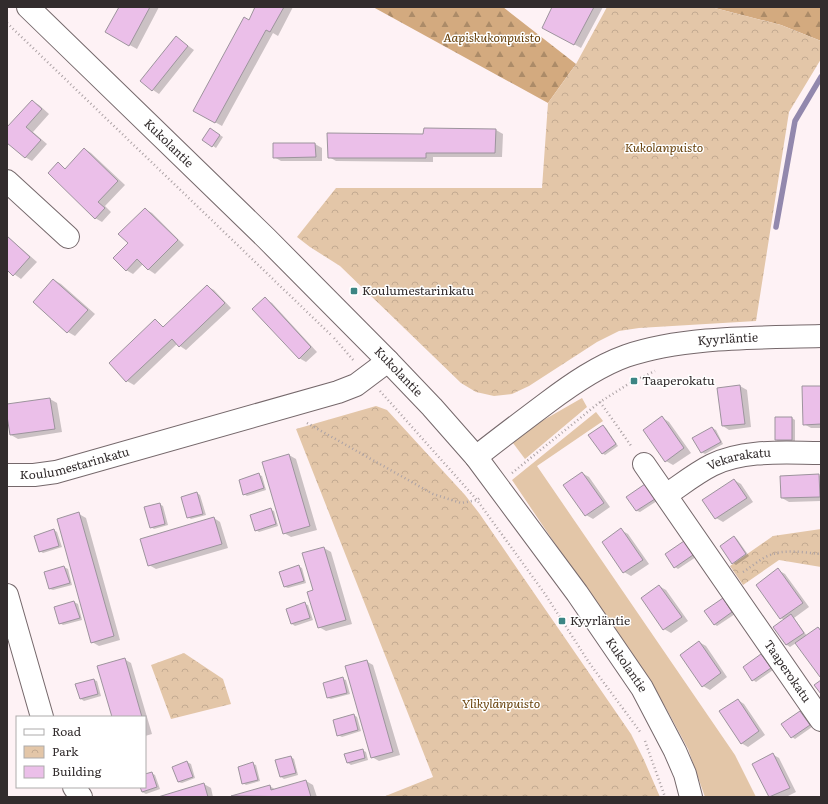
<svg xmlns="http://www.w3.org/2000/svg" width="828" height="804" font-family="Literata,serif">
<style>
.grass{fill:#e3c6a8}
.forest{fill:url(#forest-firs)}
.park{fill:url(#park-crowns)}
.shadow{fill:#0003}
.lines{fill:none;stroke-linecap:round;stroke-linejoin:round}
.stream{stroke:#9288ad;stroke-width:5.5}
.building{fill:#ebbfe9;stroke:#9d949d}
.minor-casing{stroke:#75686b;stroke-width:24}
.path{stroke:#aca2a5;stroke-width:2.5;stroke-dasharray:1 3;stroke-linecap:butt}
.minor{stroke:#fff;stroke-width:22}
.poi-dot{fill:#3c8584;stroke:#fff;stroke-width:1.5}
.labels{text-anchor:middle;stroke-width:3;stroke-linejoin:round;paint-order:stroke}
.park-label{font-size:12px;font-style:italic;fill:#663f08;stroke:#fff}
.street-label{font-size:12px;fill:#322c2d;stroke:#fff}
.poi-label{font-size:12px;fill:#322c2d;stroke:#fff;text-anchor:start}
</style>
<defs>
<pattern id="forest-firs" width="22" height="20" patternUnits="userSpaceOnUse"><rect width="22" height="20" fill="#d3aa7f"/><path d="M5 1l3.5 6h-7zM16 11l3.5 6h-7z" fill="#ac8b68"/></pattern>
<pattern id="park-crowns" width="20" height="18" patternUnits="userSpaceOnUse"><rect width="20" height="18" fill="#e3c6a8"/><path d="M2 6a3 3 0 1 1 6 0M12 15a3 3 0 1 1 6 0" fill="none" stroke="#c3aa91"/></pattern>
</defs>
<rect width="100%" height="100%" fill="#fef2f5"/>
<!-- grass -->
<path class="grass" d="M582 398 587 407 525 459 513 443 528 429Z
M596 412 603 421 537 466 735 755 756 797H705L688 749 666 708 512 480Z"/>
<!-- forest -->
<path class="forest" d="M373 7H503L576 64 548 103Z
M711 7H821V41L781 25Z"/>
<!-- park -->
<path class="park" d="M607 7H711L781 25 821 41V59L789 112 756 321 639 328 619 331 597 342 529 386 512 394 494 396 476 392 461 383 340 266 310 247 297 237 336 188H542L548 103 576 64Z
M376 406 387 410 465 495 479 513 631 734 644 760 660 797H383L433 777 296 429Z
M821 529V567L779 560 743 585 730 566 773 536Z
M184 653 223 679 231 704 171 719 151 665Z"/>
<!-- shadow -->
<path class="shadow" d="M120 7H159L137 49 106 32Z
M256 7H293L278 36 273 33 222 126 195 111 249 21Z
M553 7H603L581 48 550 31Z
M176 37 194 50 159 94 153 90Z
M32 101 39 105 49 114 33 132 47 144 32 161 25 157 7 141V129Z
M210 129 223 137 216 148 203 139Z
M496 130 503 134 502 157H433V162L336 161 329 157 424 135Z
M274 144H315L322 148V161H281L274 157Z
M85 149 91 153 125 185 105 206 111 212 102 222 95 218 58 164 66 169Z
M145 209 152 213 184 245 155 274 149 270 143 264 133 274 126 270 129 243Z
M7 236 37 262 21 279 7 269Z
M54 280 61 284 95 314 75 336 68 332 34 302Z
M207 286 214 290 231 308 186 350 177 344 134 385 127 381 110 363 155 321 164 327Z
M265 299 272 303 317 352 306 362 299 358Z
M740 386 747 390 751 427 729 430 723 426Z
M821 387V428H811L804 424Z
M50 399 57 403 62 432 18 439 11 435 7 405Z
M663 418 669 422 691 453 673 465 666 461Z
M792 418 795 420V441L779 442 776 440Z
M603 426 606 428 618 446 605 455 602 453Z
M712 428 716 430 723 444 705 454 701 452Z
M289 455 296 459 317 530 291 537 284 533Z
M582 473 589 477 610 507 593 519 586 515Z
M259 475 262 476 266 490 247 496 244 494Z
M819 475 821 477V501L789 502 782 498Z
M734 480 741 484 753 502 723 522 716 518 704 500Z
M645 486 657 501 640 512 637 511 628 498Z
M197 493 200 495 206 515 191 519 188 517Z
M159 504 163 506 168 525 154 529 151 527Z
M271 510 274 511 278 526 259 532 256 530Z
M79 514 86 518 120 640 99 646 92 642Z
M214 518 220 522 228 548 156 569 149 565Z
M54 530 57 532 62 547 43 553 40 551Z
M621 530 628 534 649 564 631 576 624 572Z
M734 537 737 539 749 556 736 565 733 563Z
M684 542 687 544 696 557 678 569 675 567 666 554Z
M324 548 331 552 352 624 326 631 319 627 314 591Z
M298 566 302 568 306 583 288 588 285 587Z
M64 567 68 569 72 585 53 590 50 589 45 573Z
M778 570 785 574 809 607 794 618 807 636 818 628 821 630V677L796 643 790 647 787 645 774 627 784 620 781 618Z
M659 586 666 590 688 621 671 633 664 629Z
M723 599 726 601 735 614 717 626 714 624Z
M74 602 78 604 82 620 63 625 60 623Z
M305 604 308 605 313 620 295 626 292 624 287 609Z
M699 642 706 646 727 677 710 690 703 686Z
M761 655 765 657 773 670 756 682 753 680 744 667Z
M124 659 131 663 152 734 145 736V717H113Z
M366 661 373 665 400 755 379 761 372 757Z
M343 679 346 680 350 694 331 699 328 698Z
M94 680 97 681 101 696 84 701 81 699Z
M738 700 744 704 765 735 748 747 741 743Z
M800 712 803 714 812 727 795 739 792 737Z
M354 715 357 717 361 731 342 737 338 735Z
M362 750 366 752 368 760 351 765 348 763Z
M772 754 779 758 796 792 786 797H770L753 764Z
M291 757 294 759 298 775 284 779 281 777 277 761Z
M187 762 191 764 195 778 182 783 178 782Z
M253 764 256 765 260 781 246 785 243 783Z
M151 773 155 775 160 789 146 794 142 792 141 787H145V775Z
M306 781 313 785 317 797H233L270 786 276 790Z
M204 784 211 788 213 797H161Z"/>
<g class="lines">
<!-- stream -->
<path class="stream" d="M776 227 795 121 821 77"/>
</g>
<!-- building -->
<path class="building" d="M119 7H150L129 46 105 32Z
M255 7H284L270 32 266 30 215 123 193 111 244 17 249 20Z
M552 7H594L574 45 542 28Z
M176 36 188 46 152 91 140 81Z
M32 100 42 109 26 127 41 140 25 158 7 143V127Z
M210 128 220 135 212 147 202 140Z
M424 128 496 129 495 153H426V158H328L327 133 423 134Z
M273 143H315L316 157 273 158Z
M84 148 118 181 98 202 105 208 95 219 48 173 58 162 65 169Z
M145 208 178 240 148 270 137 259 126 271 113 258 128 243 118 234Z
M7 236 30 257 13 276 7 270Z
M53 279 88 310 67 333 33 302Z
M207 285 225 303 179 347 172 339 126 382 109 363 155 319 163 327Z
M265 297 311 347 299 359 252 309Z
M740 385 745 424 722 426 717 388Z
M802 386H821V424L803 425Z
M50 398 55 429 10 435 7 416V404Z
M662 416 684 448 665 462 643 430Z
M775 417H792V440H775Z
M603 425 616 444 602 454 588 435Z
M712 427 721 442 701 453 692 438Z
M289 454 310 526 283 534 262 462Z
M582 472 604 503 585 516 563 485Z
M259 473 264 488 243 495 239 480Z
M819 474 820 497 781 498 780 476Z
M734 479 747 498 715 519 702 500Z
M645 484 655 499 636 511 626 497Z
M197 492 203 514 187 518 181 497Z
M160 503 165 524 150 528 144 507Z
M271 508 276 524 255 531 250 515Z
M79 512 114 636 91 643 57 519Z
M214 517 222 544 148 566 140 539Z
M621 528 643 560 623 573 602 542Z
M54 529 59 546 39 552 34 536Z
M734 536 746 554 732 564 720 546Z
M684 541 693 555 674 568 665 554Z
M324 547 346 620 318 628 307 592 313 590 302 553Z
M299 565 304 581 284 587 279 572Z
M64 566 70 583 49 589 44 572Z
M778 568 803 603 780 619 756 585Z
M659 585 682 617 663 630 641 598Z
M723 598 732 612 714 625 704 611Z
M74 601 80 618 59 624 54 607Z
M305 602 310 618 291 624 286 609Z
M791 614 804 633 786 645 773 627Z
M818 627 821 631V676L820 677 795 643Z
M699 641 721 673 702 687 680 655Z
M761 654 771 668 752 681 743 667Z
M125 658 142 717H112L97 666Z
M367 660 393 752 371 758 345 666Z
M343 677 347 693 327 698 323 683Z
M94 679 98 694 80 699 75 684Z
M821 680V694L814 685Z
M738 699 759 731 741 744 719 711Z
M800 711 810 725 791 738 781 724Z
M354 714 358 730 337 736 333 720Z
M363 749 365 758 347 763 344 754Z
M773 753 790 788 769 797 752 764Z
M291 756 296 773 280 777 275 760Z
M187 761 193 777 178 782 172 767Z
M253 762 258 780 242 784 238 767Z
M152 772 157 787 142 792 140 787H145V774Z
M306 780 311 797 231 796 270 785 271 790Z
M204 783 208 797H158Z"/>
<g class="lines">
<defs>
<g id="minor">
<path id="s1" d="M28 7 266 238 388 361 432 407 476 457 577 593 642 688 675 751 685 774 691 797"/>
<path d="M7 181 68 237"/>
<path id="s2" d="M476 457C500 438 524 420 548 402 572 384 598 366 626 356 685 336 759 338 821 336"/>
<path id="s3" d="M644 464 821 720"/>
<path id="s4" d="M7 475H34L56 472 338 392 356 385 388 361"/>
<path id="s5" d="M666 495C681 485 696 473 712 465 745 449 785 453 821 453"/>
<path d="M7 595 42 717"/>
<path d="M74 787 81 797"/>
</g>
</defs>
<!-- minor casing -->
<use href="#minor" class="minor-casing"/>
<!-- path -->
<path class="path" d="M7 23 331 335
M334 338 355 362
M380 391 477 500 545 594 590 664 641 733
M600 402 632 447
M307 423 433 494 461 503 477 500 481 497
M512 473 600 402 630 383 655 371
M743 572C753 566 762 557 773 554 788 549 806 553 821 554
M645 741 665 797"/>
<!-- minor -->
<use href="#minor" class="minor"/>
</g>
<!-- markers -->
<g class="poi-dot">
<rect x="350" y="287" width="8" height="8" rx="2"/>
<rect x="630" y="377" width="8" height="8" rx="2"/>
<rect x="558" y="617" width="8" height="8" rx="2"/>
</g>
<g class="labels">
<!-- park labels -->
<g class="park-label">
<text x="492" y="42">Aapiskukonpuisto</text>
<text x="664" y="152">Kukolanpuisto</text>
<text x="501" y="708">Ylikylänpuisto</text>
</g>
<!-- street labels -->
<g class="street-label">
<text dy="4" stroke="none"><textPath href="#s1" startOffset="196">Kukolantie</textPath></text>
<text dy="4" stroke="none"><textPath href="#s2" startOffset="285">Kyyrläntie</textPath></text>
<text dy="4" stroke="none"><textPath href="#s1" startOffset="520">Kukolantie</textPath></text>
<text dy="4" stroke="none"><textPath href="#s4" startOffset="69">Koulumestarinkatu</textPath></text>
<text dy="4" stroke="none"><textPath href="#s5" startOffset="83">Vekarakatu</textPath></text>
<text dy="4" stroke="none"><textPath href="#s1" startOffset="892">Kukolantie</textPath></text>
<text dy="4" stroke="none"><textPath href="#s3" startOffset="252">Taaperokatu</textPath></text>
</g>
<!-- poi labels -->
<g class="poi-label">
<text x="362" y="295">Koulumestarinkatu</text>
<text x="642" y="385">Taaperokatu</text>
<text x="570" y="625">Kyyrläntie</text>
</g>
</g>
<!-- border -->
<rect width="828" height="804" fill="none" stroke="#322c2d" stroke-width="16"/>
<!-- legend -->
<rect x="16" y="716" width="130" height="72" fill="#ffffff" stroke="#adabab"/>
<rect x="24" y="729" width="20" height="6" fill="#ffffff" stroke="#adabab"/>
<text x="52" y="736" font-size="12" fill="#322c2d">Road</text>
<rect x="24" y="746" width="20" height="12" fill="url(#park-crowns)" stroke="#adabab"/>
<text x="52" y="756" font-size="12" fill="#322c2d">Park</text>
<rect x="24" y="766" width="20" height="12" fill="#ebbfe9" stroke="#adabab"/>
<text x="52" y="776" font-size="12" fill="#322c2d">Building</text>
</svg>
